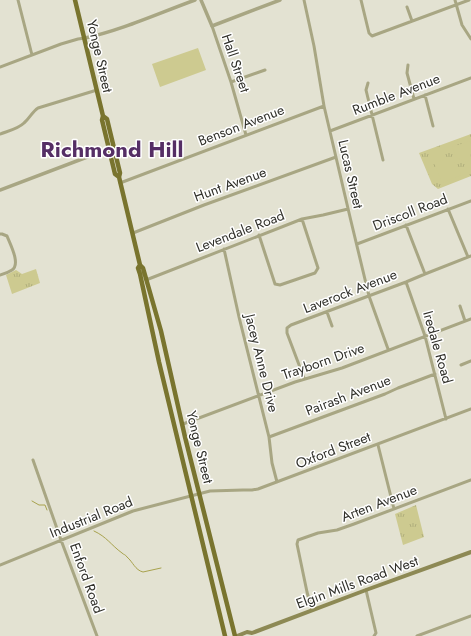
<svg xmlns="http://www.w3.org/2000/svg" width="471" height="636" font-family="Jost,sans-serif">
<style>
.park{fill:url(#park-tufts)}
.pitch{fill:#cdca90}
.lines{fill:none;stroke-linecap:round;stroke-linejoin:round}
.stream{stroke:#a8a24d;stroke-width:1}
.minor{stroke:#a8a683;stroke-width:3}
.tertiary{stroke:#a8a683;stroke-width:3.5}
.secondary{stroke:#8d8954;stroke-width:4}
.primary{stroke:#79742e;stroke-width:4.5}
.labels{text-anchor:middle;stroke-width:3;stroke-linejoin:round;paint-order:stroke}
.street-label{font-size:14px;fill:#30302a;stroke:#fff}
.town-label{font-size:22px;font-weight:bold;fill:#552e65;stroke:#fff}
</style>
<defs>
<pattern id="park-tufts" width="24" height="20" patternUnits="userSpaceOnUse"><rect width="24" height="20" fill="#cdca90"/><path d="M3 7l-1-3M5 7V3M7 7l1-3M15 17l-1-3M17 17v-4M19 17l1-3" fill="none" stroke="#b0ae7c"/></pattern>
</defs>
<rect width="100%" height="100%" fill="#e3e2d2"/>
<!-- park -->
<path class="park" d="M471 134V176L438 189 432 184 419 153Z
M36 269 40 283 12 294 6 275 16 270 22 274Z
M416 505 424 537 403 545 395 514Z"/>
<!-- pitch -->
<path class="pitch" d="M198 48 206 70 160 87 152 64Z
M470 141 471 160 465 162 456 157 452 147Z
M445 159 457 164 461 175 442 183 434 163Z"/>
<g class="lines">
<!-- stream -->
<path class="stream" d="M32 501 39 505H45L47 510
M94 531C107 537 111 545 122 553 124 555 125 554 127 557 133 562 135 570 143 572L161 568"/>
<!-- minor -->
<path class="minor" d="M18 0 32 55
M304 0 314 46 324 106 350 217 369 296 388 349
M361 0 369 33 372 36 469 0
M455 0 462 25 471 39
M407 7 412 21
M212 26 231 82 246 135
M408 65 407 73 414 99
M0 67 61 44 78 39 85 38
M231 82 265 70
M368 83 366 90 383 160
M425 95 433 126
M330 131 471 78
M0 134C8 131 18 129 24 123 30 118 32 112 38 108L97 90
M120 183 324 106
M448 209 468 257
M406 225 425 274
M133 233 204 205 336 157
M0 234H2L7 236C10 244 21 264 12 270 9 272 4 274 0 275
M259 235 275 284 280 285 315 273 318 268 302 219
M357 244 471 201
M224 249 239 317 269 437 272 463 277 482
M146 280 302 219 323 215 348 209
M406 282 425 336 446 419
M460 306 465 321
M327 312 332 326
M461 365 471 361
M304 378 287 333V328L291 325 406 282 425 274 471 256
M183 424 295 382 342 368 471 319
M269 437 385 394 398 388 435 374
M378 445 394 509
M33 460 61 540 97 636
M0 565 133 511 210 491 243 490H252L258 489 471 409
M366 590 376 633 374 636
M312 610 307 592 297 544 298 540 318 533 337 530 354 524 471 480
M417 636 471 616"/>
<!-- tertiary -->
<path class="tertiary" d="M201 0 212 26 280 0
M85 38C122 30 159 13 195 0
M0 190 111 148"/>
<!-- secondary -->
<path class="secondary" d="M237 636 247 632 252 633 366 590 471 552"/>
<!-- primary -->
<path class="primary" d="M75 0 103 116 102 120 115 174 119 177
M103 116 107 119 120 173 119 177 140 265 138 268 140 274 159 362 225 636
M140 265 143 268 161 331 185 437 235 636"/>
</g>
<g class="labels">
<!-- street labels -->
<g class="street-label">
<text transform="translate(100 56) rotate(77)" y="5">Yonge Street</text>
<text transform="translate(236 63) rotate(71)" y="5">Hall Street</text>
<text transform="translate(396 94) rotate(-21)" y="5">Rumble Avenue</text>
<text transform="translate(241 125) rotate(-21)" y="5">Benson Avenue</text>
<text transform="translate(351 174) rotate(77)" y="5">Lucas Street</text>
<text transform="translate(230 184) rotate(-20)" y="5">Hunt Avenue</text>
<text transform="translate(410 212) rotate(-21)" y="5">Driscoll Road</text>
<text transform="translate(240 231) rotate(-21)" y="5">Levendale Road</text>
<text transform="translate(350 291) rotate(-21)" y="5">Laverock Avenue</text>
<text transform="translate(438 347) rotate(74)" y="5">Iredale Road</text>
<text transform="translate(323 361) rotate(-19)" y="5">Trayborn Drive</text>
<text transform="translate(262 363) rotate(76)" y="5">Jacey Anne Drive</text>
<text transform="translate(348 395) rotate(-21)" y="5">Pairash Avenue</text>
<text transform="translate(200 447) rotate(76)" y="5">Yonge Street</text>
<text transform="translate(333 450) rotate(-21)" y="5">Oxford Street</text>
<text transform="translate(379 503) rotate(-21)" y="5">Arten Avenue</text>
<text transform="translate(91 517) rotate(-22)" y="5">Industrial Road</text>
<text transform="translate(87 578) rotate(70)" y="5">Enford Road</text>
<text transform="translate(357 582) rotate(-20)" y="5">Elgin Mills Road West</text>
</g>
<!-- town labels -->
<g class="town-label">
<text x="112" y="157">Richmond Hill</text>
</g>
</g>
</svg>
